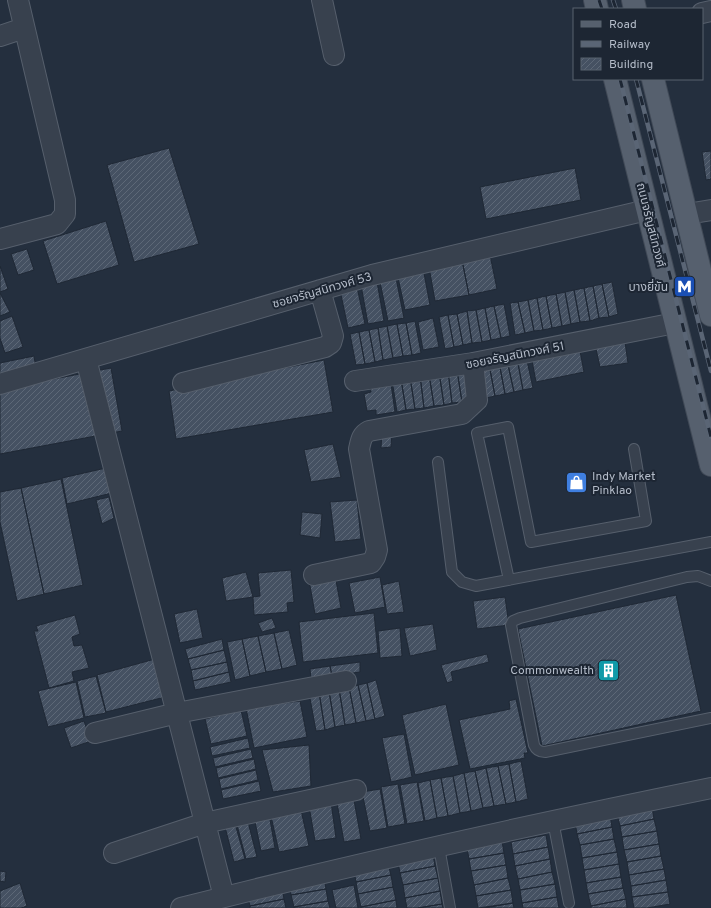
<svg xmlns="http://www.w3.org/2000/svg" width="711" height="908" font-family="Overpass,'Noto Sans Thai',sans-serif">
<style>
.building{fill:url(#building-hatch);stroke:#1f2835}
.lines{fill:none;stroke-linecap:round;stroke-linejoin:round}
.lane-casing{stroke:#565f6c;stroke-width:12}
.street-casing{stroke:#565f6c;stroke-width:22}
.primary-casing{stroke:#414a57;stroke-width:24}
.lane{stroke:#38414e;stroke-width:10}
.street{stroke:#38414e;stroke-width:20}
.primary{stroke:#56606e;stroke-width:22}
.rail-casing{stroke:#5a6575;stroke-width:4.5}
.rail{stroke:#1d2633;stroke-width:3;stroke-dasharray:9;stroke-linecap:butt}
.labels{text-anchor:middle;stroke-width:4;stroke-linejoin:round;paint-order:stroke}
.street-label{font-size:12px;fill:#b4bcc9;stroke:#1d2633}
.poi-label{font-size:12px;fill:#b4bcc9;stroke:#1d2633;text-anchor:end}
</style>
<defs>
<pattern id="building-hatch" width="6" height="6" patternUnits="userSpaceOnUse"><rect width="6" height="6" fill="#455162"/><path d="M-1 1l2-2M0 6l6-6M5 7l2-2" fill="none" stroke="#5d6877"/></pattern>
</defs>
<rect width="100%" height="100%" fill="#242f3e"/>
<!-- building -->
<path class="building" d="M169 148 199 244 134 262 107 165Z
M711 151V179L706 180 702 152Z
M575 168 581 200 486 219 480 187Z
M106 221 119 265 57 284 43 241Z
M27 249 34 270 18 275 11 254Z
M490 255 497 289 469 295 462 260Z
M462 260 469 295 435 301 429 267Z
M0 266 8 289 0 292Z
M423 268 430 305 405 310 397 273Z
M396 278 404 318 388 321 380 282Z
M377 282 384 321 368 324 361 285Z
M612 282 618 314 609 317 602 284Z
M602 284 609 317 599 318 593 286Z
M593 286 599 318 590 321 584 288Z
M357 287 365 324 348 328 340 290Z
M584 288 590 321 580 322 574 290Z
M574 290 580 322 571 324 565 292Z
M565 292 571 324 562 326 556 294Z
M0 293 10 312 0 316Z
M556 294 562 326 552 328 546 296Z
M546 296 552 328 543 330 537 298Z
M537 298 543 330 534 331 528 300Z
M528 300 534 331 525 333 518 302Z
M518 302 525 333 515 335 510 303Z
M504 304 510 336 501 338 494 306Z
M494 306 501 338 491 340 485 308Z
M485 308 491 340 482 342 476 310Z
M476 310 482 342 472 343 467 311Z
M467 311 472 343 463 345 457 314Z
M457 314 463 345 454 347 448 315Z
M448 315 454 347 445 349 439 317Z
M12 316 23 347 5 353 0 338V321Z
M433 318 439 347 423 350 418 322Z
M415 321 421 353 412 355 406 323Z
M406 323 412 355 403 356 397 324Z
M397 324 403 356 393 358 387 326Z
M387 326 393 358 383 360 378 328Z
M378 328 383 360 375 362 369 330Z
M369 330 375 362 365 364 359 332Z
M359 332 365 364 356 365 350 334Z
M624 335 628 363 600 367 594 340Z
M579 346 584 372 536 382 531 355Z
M34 356 38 382 111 368 122 431 0 454V363Z
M526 356 533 388 523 390 517 358Z
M517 358 523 390 514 392 507 360Z
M324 360 333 412 176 439 169 391Z
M507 360 514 392 505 394 499 362Z
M499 362 505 394 495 396 489 364Z
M489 364 495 396 486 398 480 366Z
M467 368 472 400 462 402 457 370Z
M457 370 462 402 452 403 448 371Z
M448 371 452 403 444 405 439 372Z
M439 372 444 405 434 406 429 374Z
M429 374 434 406 424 408 420 375Z
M420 375 424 408 415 409 410 377Z
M390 377 395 412 376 415V410L367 411 364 394 371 392 370 380Z
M410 377 415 409 406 410 401 379Z
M401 379 406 410 397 412 392 380Z
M382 432 392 433 391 447 381 448Z
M333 444 341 477 311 482 304 450Z
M106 468 112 493 67 504 62 478Z
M61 479 83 585 44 594 21 488Z
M21 488 44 594 17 601 0 522V492Z
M109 497 114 518 102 524 96 500Z
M357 500 361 539 335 542 330 502Z
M302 512 322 514 320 538 300 535Z
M291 570 294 602 287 603 288 612 254 615 253 597 260 596 258 573Z
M246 572 253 597 226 601 222 578Z
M335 575 341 608 315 614 309 580Z
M380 577 385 607 355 613 349 583Z
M399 581 404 612 387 614 382 585Z
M676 595 701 711 542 746 518 629Z
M505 597 509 625 477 629 473 601Z
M197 609 203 638 180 643 174 614Z
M374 613 378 653 303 662 299 622Z
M75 615 80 634 72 637 74 646 82 645 89 668 72 672 74 681 49 688 34 631H38L36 626Z
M272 618 276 628 262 632 258 623Z
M433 624 437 650 410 656 404 628Z
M400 628 402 656 380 658 378 631Z
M289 630 297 665 282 669 274 633Z
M274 633 282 669 266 672 258 636Z
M258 636 266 672 250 676 242 639Z
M222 639 224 650 188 659 185 649Z
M242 639 250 676 235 680 227 642Z
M224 650 227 662 191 670 188 659Z
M487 654 489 662 451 672 453 681 447 683 441 665Z
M155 659 165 697 106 712 97 675Z
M227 662 229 672 193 681 191 670Z
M360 662V672L332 676 330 666Z
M330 666 332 676 311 679 310 669Z
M229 672 231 682 195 690 193 681Z
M96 676 106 713 85 717 77 681Z
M376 680 385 716 375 719 367 683Z
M76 682 84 718 48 727 38 691Z
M367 683 375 719 366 721 358 685Z
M358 685 366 721 356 723 349 687Z
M349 687 356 723 345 725 339 689Z
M339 689 345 725 335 727 329 691Z
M329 691 335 727 325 730 319 692Z
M319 692 325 730 316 731 309 693Z
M516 699 528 753H524L525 758 470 769 459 720 510 709 509 701Z
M300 701 307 737 254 748 246 708Z
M446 704 459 765 415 775 402 715Z
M241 710 247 736 211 744 205 719Z
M84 721 91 741 71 748 64 728Z
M404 734 412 777 391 782 382 738Z
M248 738 250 748 212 756 210 747Z
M309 745 311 786 273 792 262 750Z
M251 749 253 758 215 767 213 758Z
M254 759 256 769 218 778 216 768Z
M521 761 528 799 516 802 509 764Z
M509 764 516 802 506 804 498 766Z
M498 766 506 804 494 806 486 768Z
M486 768 494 806 483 808 475 771Z
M256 770 258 780 221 789 219 779Z
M475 771 483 808 471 811 464 773Z
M464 773 471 811 460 813 453 776Z
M453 776 460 813 448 816 441 778Z
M441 778 448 816 437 818 430 780Z
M430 780 437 818 425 821 418 783Z
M259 781 261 791 223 799 221 790Z
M417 782 424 821 407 824 400 785Z
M398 784 405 824 388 827 381 787Z
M380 789 387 828 370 831 362 792Z
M354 800 361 839 344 842 337 803Z
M331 802 336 838 315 841 309 806Z
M652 807 654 819 620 826 617 814Z
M301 810 309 846 279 852 271 816Z
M269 814 275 848 261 851 254 817Z
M610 815 612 827 577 834 575 822Z
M247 818 257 857 246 859 236 821Z
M654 819 657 831 622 837 620 826Z
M234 820 245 859 234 862 224 823Z
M612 827 614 839 580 845 577 834Z
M657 831 659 844 624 850 622 837Z
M546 835 548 847 513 854 511 842Z
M614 839 617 852 582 858 580 845Z
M502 841 504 853 469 859 467 848Z
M659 844 661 856 627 862 624 850Z
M548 847 550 859 515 866 513 854Z
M617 852 619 864 584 870 582 858Z
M504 853 506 865 471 871 469 859Z
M433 855 435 866 400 873 398 862Z
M661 856 664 869 629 875 627 862Z
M550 859 552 872 518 879 515 866Z
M388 864 391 875 356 882 354 870Z
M619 864 621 877 586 883 584 870Z
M506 865 508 878 474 885 471 871Z
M435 866 438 878 403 885 400 873Z
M664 869 666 880 631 886 629 875Z
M0 871 6 872 5 882 0 881Z
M552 872 555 884 520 890 518 879Z
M391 875 393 887 358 894 356 882Z
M324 877 326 889 291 895 289 884Z
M621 877 623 888 588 894 586 883Z
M438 878 440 891 405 898 403 885Z
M508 878 511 890 476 896 474 885Z
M666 880 668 892 632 897 631 886Z
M20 883 27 906 21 908H0V891Z
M555 884 557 897 522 903 520 890Z
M354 885 358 908H336L332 890Z
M282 887 284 899 250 906 247 894Z
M393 887 396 900 361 907 358 894Z
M623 888 626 899 591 906 588 894Z
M326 889 328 901 294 907 291 895Z
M511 890 513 903 478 908 476 896Z
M440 891 442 904 418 908H407L405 898Z
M668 892 670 904 647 908H634L632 897Z
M557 897 559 908H523L522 903Z
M284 899 286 908H250V906Z
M626 899 627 908H591V906Z
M396 900 397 908H361V907Z
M328 901 330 908H294V907Z
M513 903 514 908H485Z
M442 904 443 908H418Z"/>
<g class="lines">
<defs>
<path id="lane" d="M438 462 452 572 462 582 476 586 711 542
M509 580 477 433 508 427 531 542 646 521 634 449
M711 581 698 576 687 577 520 618 513 621 511 625 534 745C536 750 540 752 545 752L711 718
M553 821 569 903
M439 847 450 908"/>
<path id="street" d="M322 0 334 55
M702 13 711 11
M0 36 24 28
M687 214 711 210
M0 239 57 224 65 214V200L18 0
M86 359 224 897
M355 381 473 363 675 323
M183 383 325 347 331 343 333 336 320 290
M0 384 372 275 647 210
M314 575 371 563 375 557 377 550 359 449C361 441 361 435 369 431L462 414 477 400 473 363
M95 733 177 713 346 681
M114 853 205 823 356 790
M181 908C357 863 534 824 711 788"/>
<path id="primary" d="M595 0 597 9
M633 0 635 9
M615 79 711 465
M653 79 711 315"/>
</defs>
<!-- lane casing -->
<use href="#lane" class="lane-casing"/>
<!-- street casing -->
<use href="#street" class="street-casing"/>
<!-- primary casing -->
<use href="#primary" class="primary-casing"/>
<!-- lane -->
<use href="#lane" class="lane"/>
<!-- street -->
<use href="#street" class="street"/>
<!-- primary -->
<use href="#primary" class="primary"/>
<defs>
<path id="rail" d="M599 0 602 9
M613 0 616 9
M620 79 711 437
M636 79 711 371"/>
</defs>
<!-- rail casing -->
<use href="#rail" class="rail-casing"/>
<!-- rail -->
<use href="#rail" class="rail"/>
</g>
<!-- icons -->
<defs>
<symbol id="metro-square" viewBox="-11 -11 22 22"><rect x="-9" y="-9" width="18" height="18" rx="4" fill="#1a4fb4" stroke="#1d2633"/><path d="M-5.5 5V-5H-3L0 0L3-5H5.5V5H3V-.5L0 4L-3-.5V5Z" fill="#fff"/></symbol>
<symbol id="shop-square" viewBox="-11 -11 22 22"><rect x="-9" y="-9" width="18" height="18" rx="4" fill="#3f7fe0" stroke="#1d2633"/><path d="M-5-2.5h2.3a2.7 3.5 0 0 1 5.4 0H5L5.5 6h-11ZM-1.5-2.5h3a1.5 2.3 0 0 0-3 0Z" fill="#fff"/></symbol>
<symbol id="building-square" viewBox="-11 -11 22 22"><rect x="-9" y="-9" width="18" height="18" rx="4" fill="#0f9aa8" stroke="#1d2633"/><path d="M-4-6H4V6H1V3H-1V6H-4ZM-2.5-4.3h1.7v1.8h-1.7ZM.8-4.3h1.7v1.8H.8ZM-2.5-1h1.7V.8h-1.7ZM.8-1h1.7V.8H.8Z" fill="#fff"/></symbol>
</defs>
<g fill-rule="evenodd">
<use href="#metro-square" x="672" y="274" width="25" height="25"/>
<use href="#shop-square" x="564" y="470" width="25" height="25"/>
<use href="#building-square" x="596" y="658" width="25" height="25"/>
</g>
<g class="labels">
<!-- street labels -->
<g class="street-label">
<text transform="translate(651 225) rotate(76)" y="4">ถนนจรัญสนิทวงศ์</text>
<text transform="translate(322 290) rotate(-16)" y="4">ซอยจรัญสนิทวงศ์ 53</text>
<text transform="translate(515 355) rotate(-11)" y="4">ซอยจรัญสนิทวงศ์ 51</text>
</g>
<!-- poi labels -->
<g class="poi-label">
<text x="668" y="291">บางยี่ขัน</text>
<text x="592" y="480" text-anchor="start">Indy Market<tspan x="592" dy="14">Pinklao</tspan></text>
<text x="594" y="674">Commonwealth</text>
</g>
</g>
<!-- legend -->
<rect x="573" y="8" width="130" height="72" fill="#1d2633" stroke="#59626f"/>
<rect x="581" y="21" width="20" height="6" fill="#56606e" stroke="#59626f"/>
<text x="609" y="28" font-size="12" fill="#b4bcc9">Road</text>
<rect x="581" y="41" width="20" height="6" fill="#5a6575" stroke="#59626f"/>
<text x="609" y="48" font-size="12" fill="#b4bcc9">Railway</text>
<rect x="581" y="58" width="20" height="12" fill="url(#building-hatch)" stroke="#59626f"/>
<text x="609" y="68" font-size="12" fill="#b4bcc9">Building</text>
</svg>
